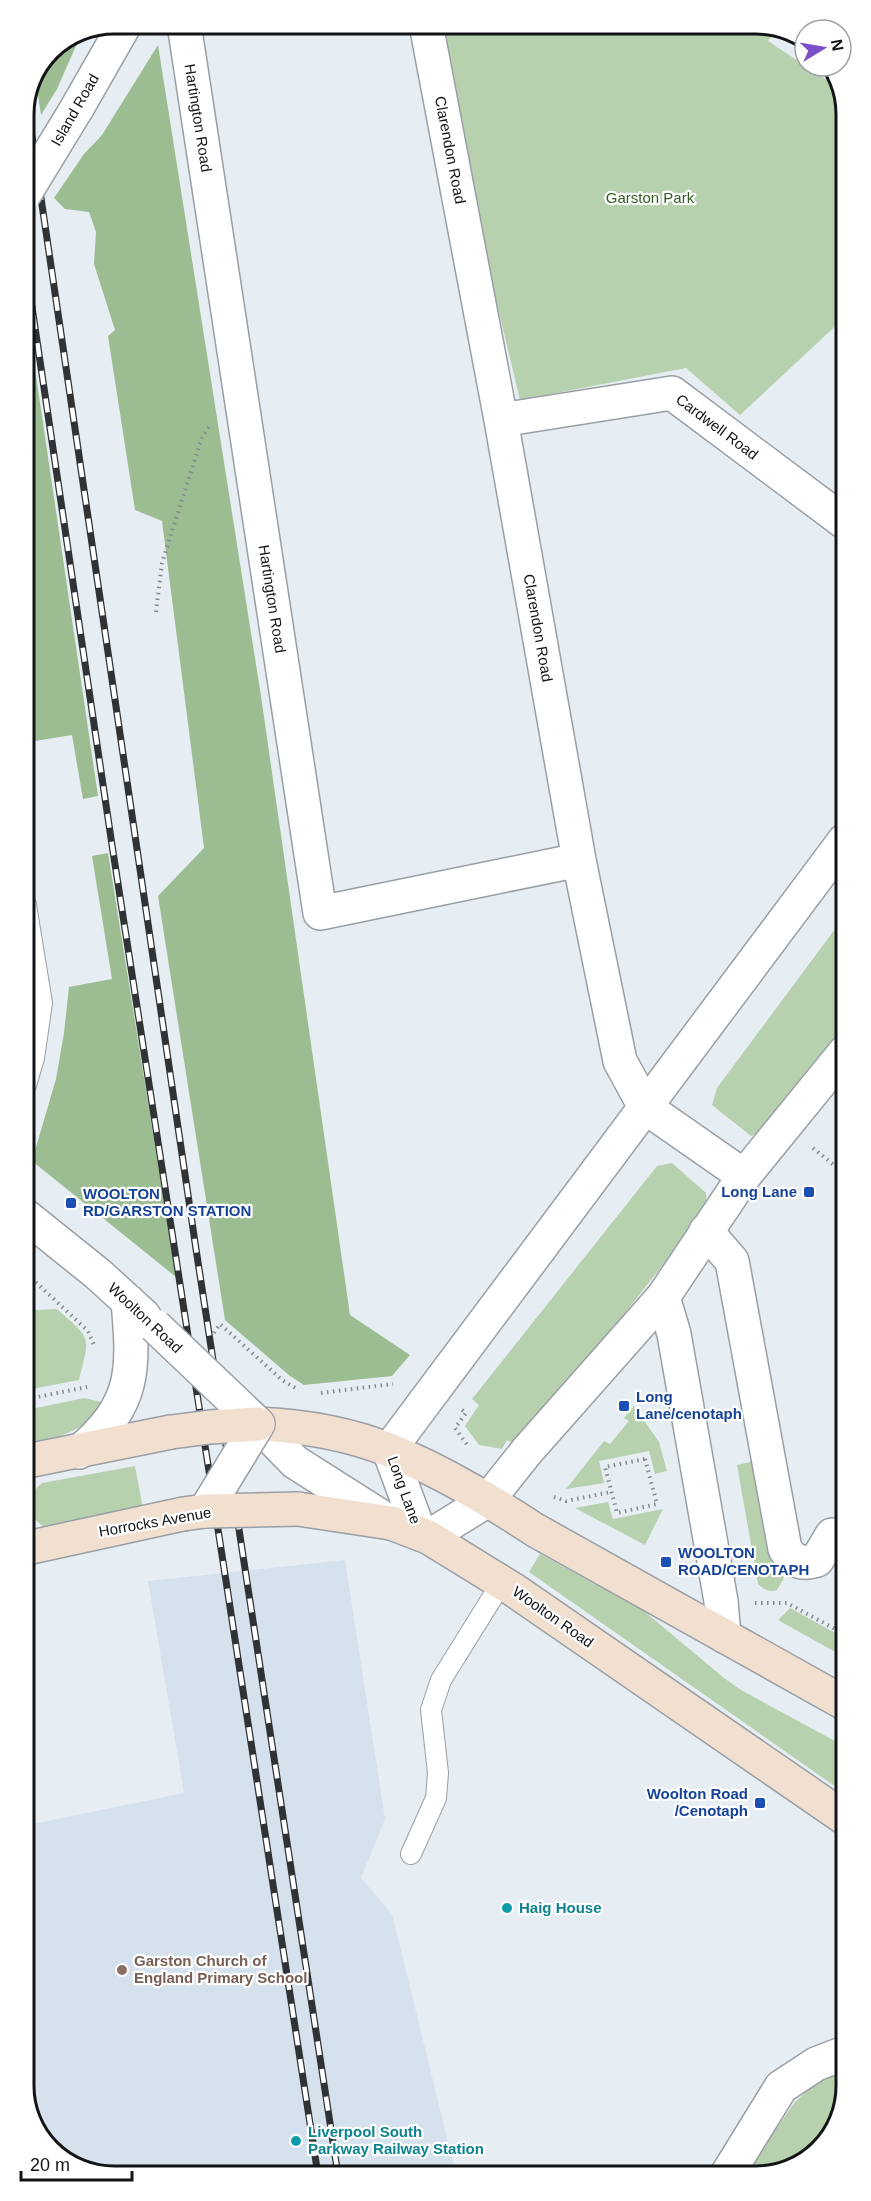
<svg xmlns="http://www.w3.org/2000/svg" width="871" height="2201" font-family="Helvetica,sans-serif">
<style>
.built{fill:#d5e2ee}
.green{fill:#b7d1af}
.forest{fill:#9cbd91}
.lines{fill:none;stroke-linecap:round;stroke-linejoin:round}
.service-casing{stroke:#999fa5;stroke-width:22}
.minor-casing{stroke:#999fa5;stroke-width:36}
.tertiary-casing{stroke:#999fa5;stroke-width:36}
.secondary-casing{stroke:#999fa5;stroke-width:36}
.path{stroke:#868b8f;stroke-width:4;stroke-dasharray:1.5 4.5;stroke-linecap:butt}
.service{stroke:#fff;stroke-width:20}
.minor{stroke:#fff;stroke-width:33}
.tertiary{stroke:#fff;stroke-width:33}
.secondary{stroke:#f1dfd0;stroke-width:33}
.rail-casing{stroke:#303336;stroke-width:7}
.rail{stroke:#fff;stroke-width:4.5;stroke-dasharray:14;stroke-linecap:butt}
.minor-bridge-casing{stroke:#999fa5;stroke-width:36;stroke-linecap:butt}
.secondary-bridge-casing{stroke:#999fa5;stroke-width:36;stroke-linecap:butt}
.minor-bridge{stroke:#fff;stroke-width:33}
.secondary-bridge{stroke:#f1dfd0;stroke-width:33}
.transit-dot{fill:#1a4fb4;stroke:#fff;stroke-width:2}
.culture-dot{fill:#0f9aa8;stroke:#fff;stroke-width:2}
.education-dot{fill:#8d6e63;stroke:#fff;stroke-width:2}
.labels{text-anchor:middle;stroke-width:4.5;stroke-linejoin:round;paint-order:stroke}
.street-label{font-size:15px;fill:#121416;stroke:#fff}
.park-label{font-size:15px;fill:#315b20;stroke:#fff}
.transit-label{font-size:15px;font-weight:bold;fill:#164399;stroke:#fff;text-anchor:start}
.culture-label{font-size:15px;font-weight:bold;fill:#0d838f;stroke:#fff;text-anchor:start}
.education-label{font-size:15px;font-weight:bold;fill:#785e54;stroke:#fff;text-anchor:start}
.rim{fill:none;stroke:#121416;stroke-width:3}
</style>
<rect width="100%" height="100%" fill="#e6edf3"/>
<!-- built -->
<path class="built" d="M345 1560 385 1819 361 1878 392 1914 456 2174 108 2177 59 2158 29 2115 28 1825 184 1793 148 1581Z"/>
<!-- green -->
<path class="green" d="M430 24H763L776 29 768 41 842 90 843 319 740 415 686 368 520 400Z
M844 917V1026L764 1131 751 1136 712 1105 717 1088Z
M672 1163 706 1193 707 1209 519 1447 507 1440 502 1449 479 1445 465 1426 479 1405 472 1399 657 1166Z
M27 1300 36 1310 57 1309C92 1340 90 1335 79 1380L27 1390Z
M84 1398 102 1402C88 1432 56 1437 27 1446V1410Z
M634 1406 659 1442 667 1471 655 1474 649 1451 599 1461 604 1483 566 1489 604 1441 610 1444 629 1421 624 1418Z
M755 1461 776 1566 784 1578 777 1590C769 1593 764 1589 758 1584L737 1465Z
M135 1466 143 1509 47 1528C26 1519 24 1497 42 1483Z
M608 1502 613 1519 663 1509 645 1545 575 1508Z
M540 1554 644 1611 724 1678 741 1690 846 1747V1794L529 1572Z
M790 1608 846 1639V1658L778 1620Z
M847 2071V2087L828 2141 785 2172 748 2173V2170L794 2103 821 2077Z"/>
<!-- forest -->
<path class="forest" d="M79 39 57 89 41 115 36 82 51 50Z
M158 45 261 696 350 1315 410 1355 392 1376 304 1385 290 1376 225 1320 158 896 204 848 162 521 135 510 108 336 115 330 94 264 96 232 89 212 65 209 54 198 84 154 102 135Z
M25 301 98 796 83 799 72 735 29 742 26 721Z
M108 853 176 1277 32 1161 56 1079 64 1033 69 987 112 979 92 856Z"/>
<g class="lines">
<defs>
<path id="service" d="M26 905 42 1003 34 1058 26 1085
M411 1854 436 1798 438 1773 431 1710 441 1680 502 1582"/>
<path id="minor" d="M184 24 320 913 579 860
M426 24 501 420 579 860 620 1061 645 1107 744 1176
M77 108 125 24
M501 420 672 393 843 521
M27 1217 98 1274 144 1316
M706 1231 732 1261 785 1549C794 1562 802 1565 817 1560L832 1535
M663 1297 674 1334 721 1601 724 1636
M258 1424 295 1462 391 1523
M79 1452C136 1404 134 1370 128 1301
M728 2173 781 2087 816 2064 847 2052"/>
<path id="tertiary" d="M420 1534 389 1450 844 841
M428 1537 488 1500 527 1451 663 1297 744 1176 845 1052"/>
<path id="secondary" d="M258 1424C302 1426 347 1433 389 1450 440 1470 489 1500 535 1530L846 1704
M27 1461 171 1432
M298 1509 391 1523 428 1537 514 1590 846 1819
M27 1548 183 1514"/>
</defs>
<!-- service casing -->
<use href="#service" class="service-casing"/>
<!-- minor casing -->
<use href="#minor" class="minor-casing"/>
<!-- tertiary casing -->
<use href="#tertiary" class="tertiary-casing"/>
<!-- secondary casing -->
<use href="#secondary" class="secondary-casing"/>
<!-- path -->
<path class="path" d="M156 612 162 563 202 437 209 427
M813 1148 845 1174
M27 1274 88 1331 94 1345
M214 1333 220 1324 282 1380 299 1390
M321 1393 393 1384
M27 1399 87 1387
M462 1410 466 1413 455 1428 468 1446
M645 1459 657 1504 617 1513 605 1467Z
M554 1497 566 1501 611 1492
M755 1603H787L846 1635"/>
<!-- service -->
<use href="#service" class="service"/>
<!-- minor -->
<use href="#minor" class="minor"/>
<!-- tertiary -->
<use href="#tertiary" class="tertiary"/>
<!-- secondary -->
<use href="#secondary" class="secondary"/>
<defs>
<path id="rail" d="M27 103 196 1249 338 2175
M25 260 112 845 318 2175"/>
</defs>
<!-- rail casing -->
<use href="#rail" class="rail-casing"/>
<!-- rail -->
<use href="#rail" class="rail"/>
<defs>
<path id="minor-bridge" d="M24 195 77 108
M155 1326 258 1424 205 1511"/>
<path id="secondary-bridge" d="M171 1432 210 1427 258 1424
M183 1514 205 1511 298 1509"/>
</defs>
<!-- minor-bridge casing -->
<use href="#minor-bridge" class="minor-bridge-casing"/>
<!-- secondary-bridge casing -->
<use href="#secondary-bridge" class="secondary-bridge-casing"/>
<!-- minor-bridge -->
<use href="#minor-bridge" class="minor-bridge"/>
<!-- secondary-bridge -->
<use href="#secondary-bridge" class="secondary-bridge"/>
</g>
<!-- markers -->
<g class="transit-dot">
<rect x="803" y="1186" width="12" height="12" rx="3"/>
<rect x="65" y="1197" width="12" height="12" rx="3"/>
<rect x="618" y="1400" width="12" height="12" rx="3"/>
<rect x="660" y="1556" width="12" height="12" rx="3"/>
<rect x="754" y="1797" width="12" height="12" rx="3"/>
</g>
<g class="culture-dot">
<circle cx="507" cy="1908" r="6"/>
<circle cx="296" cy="2141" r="6"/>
</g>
<circle class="education-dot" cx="122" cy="1970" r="6"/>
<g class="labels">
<!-- street labels -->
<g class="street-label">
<text transform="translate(75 110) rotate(-60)" y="5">Island Road</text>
<text transform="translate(198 118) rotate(81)" y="5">Hartington Road</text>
<text transform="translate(450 150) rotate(79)" y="5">Clarendon Road</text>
<text transform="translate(717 427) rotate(37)" y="5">Cardwell Road</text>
<text transform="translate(272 599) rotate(81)" y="5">Hartington Road</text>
<text transform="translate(538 628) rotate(80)" y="5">Clarendon Road</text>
<text transform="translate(145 1318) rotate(43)" y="5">Woolton Road</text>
<text transform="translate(404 1490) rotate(70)" y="5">Long Lane</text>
<text transform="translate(155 1522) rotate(-10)" y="5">Horrocks Avenue</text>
<text transform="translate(553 1617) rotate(35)" y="5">Woolton Road</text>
</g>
<!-- park labels -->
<g class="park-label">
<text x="650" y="203">Garston Park</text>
</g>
<!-- transit labels -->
<g class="transit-label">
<text x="797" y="1197" text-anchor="end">Long Lane</text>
<text x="83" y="1199">WOOLTON<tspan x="83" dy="17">RD/GARSTON STATION</tspan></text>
<text x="636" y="1402">Long<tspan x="636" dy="17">Lane/cenotaph</tspan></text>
<text x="678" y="1558">WOOLTON<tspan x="678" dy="17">ROAD/CENOTAPH</tspan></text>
<text x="748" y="1799" text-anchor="end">Woolton Road<tspan x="748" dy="17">/Cenotaph</tspan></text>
</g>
<!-- culture labels -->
<g class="culture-label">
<text x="519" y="1913">Haig House</text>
<text x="308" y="2137">Liverpool South<tspan x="308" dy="17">Parkway Railway Station</tspan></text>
</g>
<!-- education labels -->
<g class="education-label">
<text x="134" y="1966">Garston Church of<tspan x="134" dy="17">England Primary School</tspan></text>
</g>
</g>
<!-- crop -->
<path d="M0 0H871V2201H0ZM114 34H756A80 80 0 0 1 836 114V2086A80 80 0 0 1 756 2166H114A80 80 0 0 1 34 2086V114A80 80 0 0 1 114 34Z" fill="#fff" fill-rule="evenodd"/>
<path class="rim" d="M114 34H756A80 80 0 0 1 836 114V2086A80 80 0 0 1 756 2166H114A80 80 0 0 1 34 2086V114A80 80 0 0 1 114 34Z"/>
<!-- north arrow -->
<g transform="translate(823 48) rotate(79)"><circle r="28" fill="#ffffff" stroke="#a0a1a2" stroke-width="1.5"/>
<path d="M0-4.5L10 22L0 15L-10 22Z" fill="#7c4fc8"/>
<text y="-9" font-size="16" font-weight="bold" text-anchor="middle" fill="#121416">N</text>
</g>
<!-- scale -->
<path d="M21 2171v9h111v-9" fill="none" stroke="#121416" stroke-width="3"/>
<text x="30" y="2171" font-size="18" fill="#121416" stroke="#ffffff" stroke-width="4.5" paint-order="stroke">20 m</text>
</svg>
